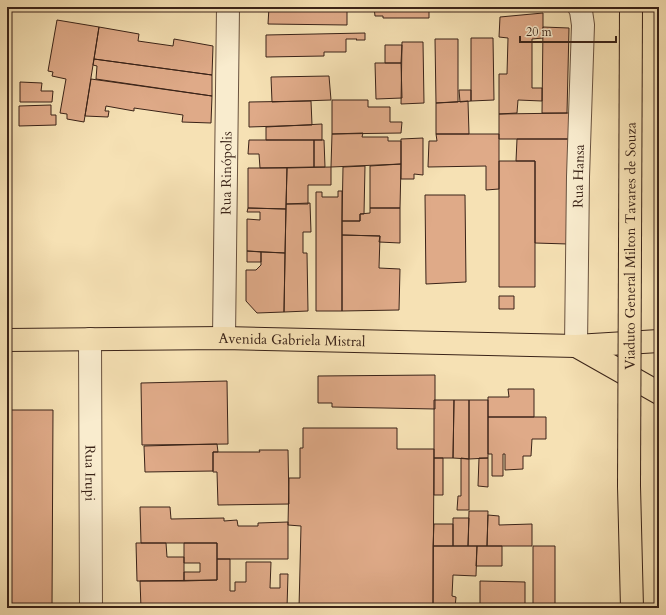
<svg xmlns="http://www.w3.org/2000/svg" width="666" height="615" font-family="Cardo,serif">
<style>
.building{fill:#dfaa88;stroke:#3a2318}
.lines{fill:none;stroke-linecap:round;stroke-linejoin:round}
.minor-casing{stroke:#69523f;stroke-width:24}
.major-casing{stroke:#3a2318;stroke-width:24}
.minor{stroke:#f9ecce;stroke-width:22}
.major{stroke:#f6e1b4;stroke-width:22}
.major-bridge-casing{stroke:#3a2318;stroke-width:24;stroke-linecap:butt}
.major-bridge{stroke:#f6e1b4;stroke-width:22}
.labels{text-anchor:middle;stroke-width:3.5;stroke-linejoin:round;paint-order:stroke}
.street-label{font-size:14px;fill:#3a2318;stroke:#f9ecce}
</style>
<rect width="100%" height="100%" fill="#f6e1b4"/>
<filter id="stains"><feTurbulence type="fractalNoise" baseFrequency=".005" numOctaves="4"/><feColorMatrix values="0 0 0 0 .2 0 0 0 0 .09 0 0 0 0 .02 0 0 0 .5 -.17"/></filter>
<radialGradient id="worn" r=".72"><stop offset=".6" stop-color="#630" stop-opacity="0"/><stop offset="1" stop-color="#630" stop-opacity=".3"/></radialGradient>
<!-- building -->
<path class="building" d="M269 7H347V25L268 24Z
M374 7H429V18H383V16H375Z
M543 13V38L532 39V88H542V101L518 100 517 113 499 114V74H507L508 38 499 37 500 17Z
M57 20 99 27 84 122 67 119V114L60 113 66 79 52 76 53 72 48 71Z
M99 27 139 34 138 41 173 46 174 39 213 46 212 75 94 59Z
M543 27 569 28 567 113H542Z
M365 33V40H356L357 39H346V52H324V56L266 57V35Z
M471 38H493L494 100 471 101Z
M435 39H458V102L436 103Z
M402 42H423L424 103 401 104Z
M385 45H402L401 63H385Z
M94 59 212 75V96L96 79 97 66 93 65Z
M375 63H401L402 98 376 99Z
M329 76 331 100 272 102 271 77Z
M91 79 212 96 211 123 182 122 183 115 134 108V111L106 106 105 111H109L108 117 85 116Z
M20 82 42 83 41 91H53L52 102H20Z
M459 90H471V101L460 102Z
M332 100H368V107H390V122H402L401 133 332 134Z
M311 101 312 125 249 127V102Z
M468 101 469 134H436V103Z
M51 105V115H56V125L19 126V106Z
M571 113 570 139H499V114Z
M322 124V140H266V127Z
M363 133 362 137H388V141H401V164L331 167 332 134Z
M436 134H499V189L486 190V166L428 167 429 141H437Z
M423 138V175L414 174V179H401V139Z
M517 139H570L568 244 535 243V161H516Z
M249 140H314V167L260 168 259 154H248Z
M314 140H324L325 167H314Z
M499 161H535V287H499Z
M401 164 400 208H370V166Z
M365 166 364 214H360V221H342L343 167Z
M331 167V185H308V204H286L287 168Z
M248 168H287L286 209 248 208Z
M338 191H342V311H316V192H322V197H338Z
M425 195H465L466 282 426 284Z
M310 203 311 232H303V253H307L308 311 284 312 286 204Z
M248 208 286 209 285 253 247 251V219L260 220V212H247Z
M370 208H400V243L379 242 380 236 342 235V221H360V214L370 213Z
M342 235 380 236 379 268 400 269 399 310 342 311Z
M247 251 261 252V262H247Z
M261 252 285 253 284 312 257 313 246 301V270H256L261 265Z
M499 296H514V309H499Z
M435 375V409L332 407V403H318V376Z
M227 381 228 444 142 445 141 383Z
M508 389H534V417H488V397H509Z
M434 400H454L453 458H434Z
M454 400H469V459L453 458Z
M469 400H488V458L469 459Z
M7 410H53L52 608H7V598L10 597V462H7Z
M488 417H546V439H532L531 456H523V469L505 470V454H503V476H492V454H488Z
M303 428H397V449H434L433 608H299L301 526 288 525 289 478H300V448H303Z
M217 444 218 452H213V471L145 472 144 446Z
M259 450H288L289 504 218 505 217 472H213V452H260Z
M434 458H443V495H434Z
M461 458 469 459V510H457L458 496H461Z
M479 458H488V487L478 486Z
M140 507H170L171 519 224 518V521L237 520 238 526H258V523L288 522V559H217V543H141Z
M469 511H488L487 546H468Z
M488 515 499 516V525L532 524V546H487Z
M453 518H469L468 546H453Z
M434 524H453V546H433Z
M136 543H166L167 557H184V581H137Z
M184 543H217V580L184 581V572H200V563H184Z
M433 546H477L476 576 453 575 452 596 456 597 455 608H433Z
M477 546H502V566H476Z
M533 546H555V606L533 605Z
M217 559H230V591H235V582H246V562H271L270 588H280V574H288L287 608H141L140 581 217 580Z
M480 581 525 582V608H480Z
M533 605 555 606 556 608H533Z"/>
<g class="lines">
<defs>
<g id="minor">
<path id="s1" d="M224 338 228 7"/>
<path id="s2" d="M90 339 91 608"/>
<path id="s3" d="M576 346 578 177 583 25 581 11 579 7"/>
</g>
<g id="major">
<path id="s4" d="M7 340 224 338 576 346 659 341"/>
<path d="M576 346 659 393"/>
<path d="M629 486 632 608"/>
</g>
</defs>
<!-- minor casing -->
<use href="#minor" class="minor-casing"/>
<!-- major casing -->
<use href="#major" class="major-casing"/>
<!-- minor -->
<use href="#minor" class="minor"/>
<!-- major -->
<use href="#major" class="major"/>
<defs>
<g id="major-bridge">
<path id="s5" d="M629 486 631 7"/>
</g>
</defs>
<!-- major-bridge casing -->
<use href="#major-bridge" class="major-bridge-casing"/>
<!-- major-bridge -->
<use href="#major-bridge" class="major-bridge"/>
</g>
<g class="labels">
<!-- street labels -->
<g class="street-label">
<text dy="5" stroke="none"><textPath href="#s1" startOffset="165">Rua Rinópolis</textPath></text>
<text dy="5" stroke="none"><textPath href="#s3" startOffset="170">Rua Hansa</textPath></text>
<text dy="5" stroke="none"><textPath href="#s5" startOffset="240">Viaduto General Milton Tavares de Souza</textPath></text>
<text dy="5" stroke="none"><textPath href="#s4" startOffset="285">Avenida Gabriela Mistral</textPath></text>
<text dy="5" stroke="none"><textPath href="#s2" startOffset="134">Rua Irupi</textPath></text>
</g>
</g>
<!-- margin -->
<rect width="666" height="615" fill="none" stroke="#f6e1b4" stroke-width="24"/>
<rect x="8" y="8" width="650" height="599" fill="none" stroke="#3a2318" stroke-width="2"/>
<rect x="12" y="12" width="642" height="591" fill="none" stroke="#3a2318"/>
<!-- scale -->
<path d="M520 36v6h96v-6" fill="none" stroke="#3a2318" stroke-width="2"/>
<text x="526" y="36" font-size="12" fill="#3a2318" stroke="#f9ecce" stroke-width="3" paint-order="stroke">20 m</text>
<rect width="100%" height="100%" filter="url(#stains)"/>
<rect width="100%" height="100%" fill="url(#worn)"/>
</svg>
